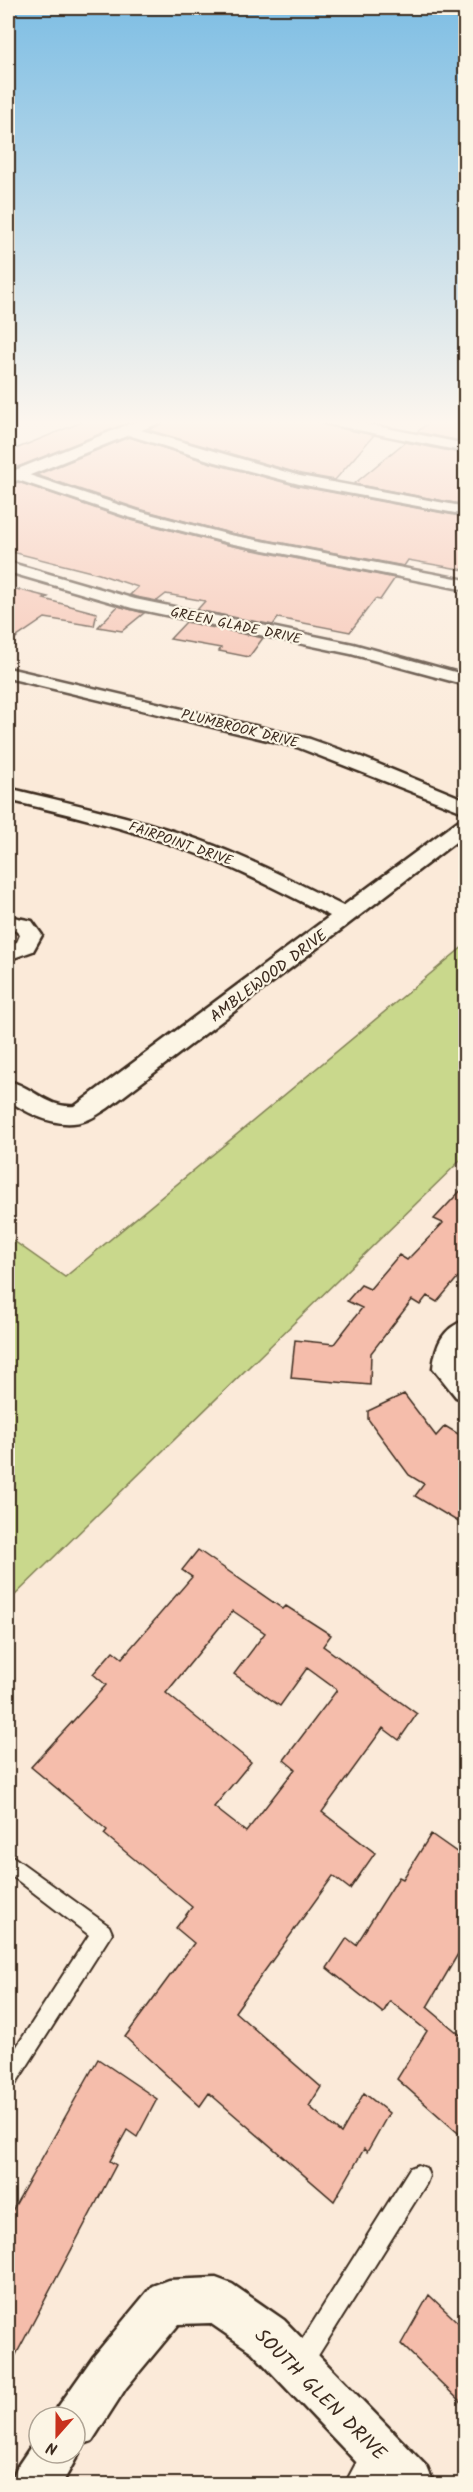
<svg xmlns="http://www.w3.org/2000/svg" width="473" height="2492" font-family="Kalam,sans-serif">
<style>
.green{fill:#c9d88c;stroke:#828155;stroke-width:1.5}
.building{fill:#f5bdab;stroke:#3b2a1e;stroke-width:1.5;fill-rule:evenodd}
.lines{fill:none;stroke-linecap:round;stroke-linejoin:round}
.service-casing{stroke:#3b2a1e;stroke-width:4}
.minor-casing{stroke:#3b2a1e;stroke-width:5}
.tertiary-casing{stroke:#3b2a1e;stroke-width:5}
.service{fill:#fcf5e5;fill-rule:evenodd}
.minor{fill:#fcf5e5;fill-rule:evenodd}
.tertiary{fill:#fcf5e5;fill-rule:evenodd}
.labels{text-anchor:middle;stroke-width:4.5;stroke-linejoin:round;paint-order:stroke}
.far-street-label{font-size:14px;fill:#3b2a1e;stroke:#fcf5e5}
.street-label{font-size:16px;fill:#3b2a1e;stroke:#fcf5e5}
.near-street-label{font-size:20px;fill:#3b2a1e;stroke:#fcf5e5}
</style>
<rect width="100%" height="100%" fill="#fbead9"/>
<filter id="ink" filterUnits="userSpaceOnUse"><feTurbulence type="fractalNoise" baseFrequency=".0167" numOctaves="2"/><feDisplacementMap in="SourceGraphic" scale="12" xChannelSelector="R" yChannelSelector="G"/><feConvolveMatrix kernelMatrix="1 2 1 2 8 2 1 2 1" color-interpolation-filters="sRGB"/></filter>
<g filter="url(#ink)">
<!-- green -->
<path class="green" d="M465 945V1156L8 1602V1237L65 1277Z"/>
<!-- building -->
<path class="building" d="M89 419H137L8 471V452Z
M165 419H316L324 425 374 435 335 480 301 474 148 430 162 424Z
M432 420 465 426V442L417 432Z
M129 437 211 463 298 486 465 517V570L408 560 404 566 230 533 139 509 36 475Z
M405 442 465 454V505L354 484Z
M18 482 127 519 228 545 395 578 380 600 375 599 350 632 278 618 273 625 197 610 205 601 166 594 157 601 136 597 130 595 138 587 99 574 8 551V486Z
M8 587 48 597 44 599 97 613 94 626 45 618 8 643Z
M118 606 144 613 122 631 98 627Z
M186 622 263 638 249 657 219 651 221 648 170 639Z
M465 1186V1269L437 1302 427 1296 420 1305 412 1300 371 1353 370 1385 291 1378 295 1340 334 1344 362 1308 347 1301 361 1285 370 1289 399 1255 407 1260 443 1223 434 1219Z
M404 1394 436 1436 445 1426 465 1438V1526L415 1496 424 1484 409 1475 368 1419V1411Z
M198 1550 283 1609 286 1606 331 1635 323 1646 417 1714 399 1740 383 1728 322 1812 375 1853 350 1889 333 1876 235 2012 321 2087 309 2106 341 2133 364 2093 389 2113 367 2152 364 2149 334 2201 209 2093 200 2106 125 2037 194 1943 176 1928 192 1907 104 1834 107 1830 31 1767 106 1685 93 1674 113 1651 122 1658 192 1577 182 1570ZM233 1611 265 1633 234 1674 280 1706 307 1668 337 1690 284 1760 295 1769 246 1832 214 1807 251 1762 166 1693Z
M431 1834 465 1858V1942L427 2007 465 2039V2139L397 2079 427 2031 390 2001 383 2013 327 1968 347 1938 356 1945 399 1877 403 1879Z
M98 2059 157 2099 137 2137 127 2130 110 2161 116 2165 8 2370V2218Z
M429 2295 465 2329V2406L401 2344Z"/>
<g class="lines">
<defs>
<path id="service" d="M8 1853 109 1926 112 1933 15 2085 8 2088V2060L89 1935 8 1873Z
M418 2165 426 2168 429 2176 426 2184 309 2370 301 2373 293 2370 290 2362 293 2354 410 2168Z
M372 2444 380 2448 384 2456 370 2484H345L364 2448Z"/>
<path id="minor" d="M318 419H341L466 444V452L324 423Z
M127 426 300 476 466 507V515L299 484 212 461 122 433 120 430 122 427Z
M17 471 138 511 230 535 466 580V590L229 543 128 517 12 478 10 475 12 472Z
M8 562 135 599 353 644 466 675V685L351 654 132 608 8 572Z
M8 668 310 739 361 757 466 800V813L297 747 8 678Z
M8 788C73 804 139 818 202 841 251 859 297 883 343 906L459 820 466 818V834L108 1108C101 1112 95 1117 87 1120 60 1130 30 1115 8 1100V1081C32 1086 48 1109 75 1106L330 916C282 892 235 867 184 849 127 828 67 814 8 800Z
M8 916 32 921 42 935 33 951 8 960V945L17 942 20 935 16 931 8 928Z
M466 1320V1350L463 1365 466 1368V1400L456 1397 433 1368C436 1345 442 1328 466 1320Z
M216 2278 232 2284 284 2320 427 2467 434 2484H377L252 2352 210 2323 179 2324 126 2388 92 2441 76 2447 79 2453 62 2484H10L17 2467 38 2436 39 2453H75V2417H54L58 2407 94 2356 152 2286 168 2280Z"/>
<path id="tertiary" d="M142 419H163L161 422 8 484V473Z"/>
</defs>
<!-- service casing -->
<use href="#service" class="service-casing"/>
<!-- minor casing -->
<use href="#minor" class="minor-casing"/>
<!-- tertiary casing -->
<use href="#tertiary" class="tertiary-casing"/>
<!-- service -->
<use href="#service" class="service"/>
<!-- minor -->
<use href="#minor" class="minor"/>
<!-- tertiary -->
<use href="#tertiary" class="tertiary"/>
</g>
</g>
<!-- sky -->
<linearGradient id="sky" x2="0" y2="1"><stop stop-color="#7ebee4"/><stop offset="0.55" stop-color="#fdf6ee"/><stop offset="1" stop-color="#fdf6ee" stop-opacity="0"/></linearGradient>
<rect width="473" height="768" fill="url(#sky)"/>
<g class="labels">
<!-- far-street labels -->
<g class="far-street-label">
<text transform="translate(236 625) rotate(12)" y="5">GREEN GLADE DRIVE</text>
<text transform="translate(240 728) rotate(14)" y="5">PLUMBROOK DRIVE</text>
<text transform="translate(181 843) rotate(19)" y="5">FAIRPOINT DRIVE</text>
</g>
<!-- street labels -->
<g class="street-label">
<text transform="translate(268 975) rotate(-37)" y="6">AMBLEWOOD DRIVE</text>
</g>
<!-- near-street labels -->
<g class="near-street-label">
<text transform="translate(321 2394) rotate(45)" y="7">SOUTH GLEN DRIVE</text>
</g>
</g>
<!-- margin -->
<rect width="473" height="2492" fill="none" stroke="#fcf5e5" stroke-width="30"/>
<rect x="15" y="15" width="443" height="2462" fill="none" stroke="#3b2a1e" stroke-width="2" filter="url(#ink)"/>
<!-- north arrow -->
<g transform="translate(57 2435) rotate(201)"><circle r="28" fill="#fcf5e5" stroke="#afa495" stroke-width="1.5"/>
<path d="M0-4.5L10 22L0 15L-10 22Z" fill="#c8321e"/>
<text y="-9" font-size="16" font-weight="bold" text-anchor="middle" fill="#3b2a1e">N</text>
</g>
</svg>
